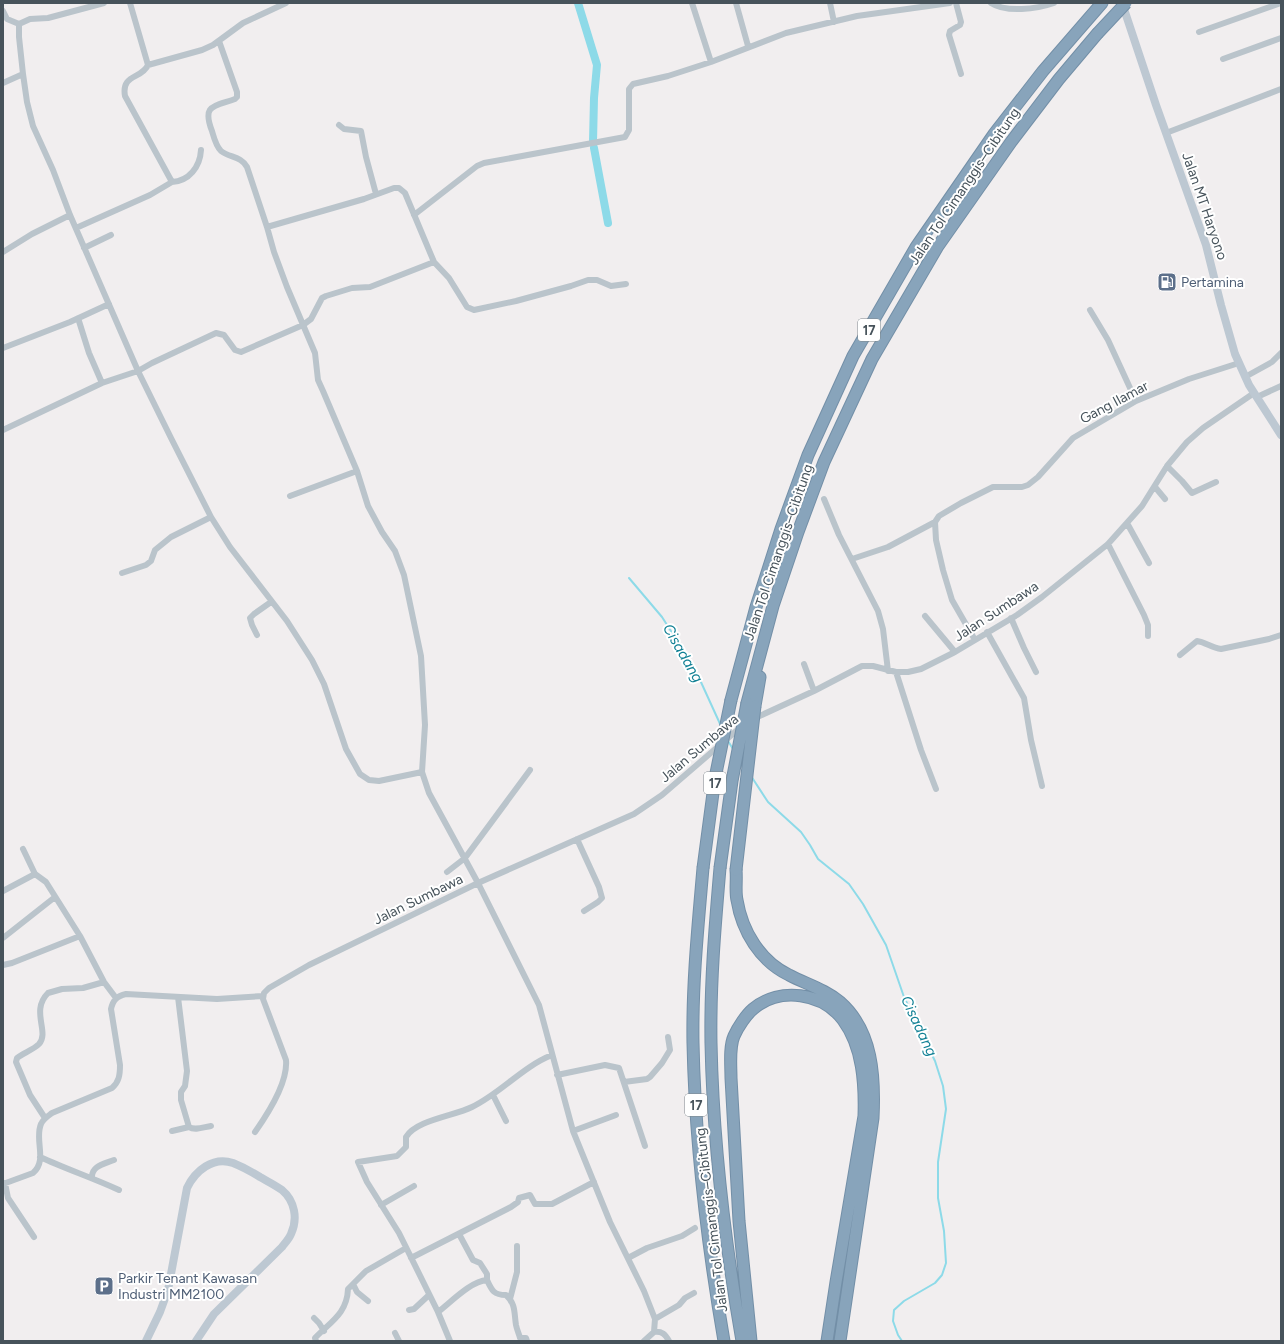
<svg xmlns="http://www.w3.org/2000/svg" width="1284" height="1344" font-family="Figtree,sans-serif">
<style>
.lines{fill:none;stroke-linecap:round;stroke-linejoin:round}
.stream{stroke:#8ddae8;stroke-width:2}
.canal{stroke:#8ddae8;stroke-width:8}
.highway-casing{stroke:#738fa7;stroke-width:13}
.street{stroke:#bac4cb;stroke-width:6}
.secondary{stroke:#bdc8d2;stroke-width:8}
.highway{stroke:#88a4bb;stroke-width:11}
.highway-bridge-casing{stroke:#738fa7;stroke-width:13;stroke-linecap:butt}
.highway-bridge{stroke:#88a4bb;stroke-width:11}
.labels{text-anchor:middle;stroke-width:4;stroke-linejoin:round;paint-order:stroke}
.shield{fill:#fff;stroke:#7e878c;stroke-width:1}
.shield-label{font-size:13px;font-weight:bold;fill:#47535b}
.street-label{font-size:14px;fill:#47535b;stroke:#fff}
.service-label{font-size:14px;fill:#4e5e75;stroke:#fff;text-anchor:start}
.water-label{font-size:15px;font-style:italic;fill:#128195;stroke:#fff}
</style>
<rect width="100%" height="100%" fill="#f1eeef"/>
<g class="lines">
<!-- stream -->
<path class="stream" d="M629 578 662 617 695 669 721 726
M728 741 733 749
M751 776 768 802 801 832 810 845 818 859 849 884 863 904 886 945 904 997 935 1061 943 1086 946 1109 938 1162V1198L944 1231 946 1263 942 1275 935 1283 904 1301 894 1310 893 1321 898 1335 902 1341"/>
<!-- canal -->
<path class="canal" d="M578 3 597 65 594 98 593 142
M594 148 608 223"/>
<defs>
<path id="highway" d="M731 700 756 607 781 529 808 455 853 356 916 247 994 134 1043 71 1102 3
M747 703 773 606 798 532 824 462 872 359 938 246 1011 142 1059 79 1097 34
M755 706 760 677
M703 868C698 926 692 985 693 1043 695 1143 707 1242 724 1341
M720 868C715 926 710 985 711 1043 713 1143 725 1243 742 1341
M736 870C737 880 735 891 737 900 742 931 760 961 789 975 806 984 825 989 840 1002 873 1031 875 1077 873 1118L840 1341
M751 1341 739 1221 731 1078C731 1066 729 1047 734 1036 738 1027 746 1015 753 1009 780 986 823 993 843 1020 863 1047 865 1084 864 1116L836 1282 827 1341"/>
</defs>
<!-- highway casing -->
<use href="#highway" class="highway-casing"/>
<!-- street -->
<path class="street" d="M104 3 48 18 30 19 19 24V37L23 74 27 102 33 126 53 170 70 215 138 371 171 438 211 517 230 547 287 621 312 660 324 684 346 749 360 774 369 780 379 781 422 772
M692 3 711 62
M736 3 748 46
M830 3 834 22
M956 3 961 22 960 25 950 31 949 35 961 74
M991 3C1006 13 1037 9 1054 3
M3 11 7 19 19 24
M1199 32 1281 3
M219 41 237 92V97L235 99C213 107 202 105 212 131 214 138 216 146 221 151 230 158 241 156 247 167L267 227 274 252 287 287 315 353 318 380 323 391 357 471 368 506 382 532 395 551 404 575 421 656 425 725 422 772 429 793 478 883 539 1005 573 1131 610 1222 644 1291 655 1319 654 1332 644 1341
M1223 59 1281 38
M148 65 202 50 213 45 243 23 286 3
M3 83 23 74
M339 125 344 129 361 131 366 157 376 194
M1166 133 1281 89
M172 182C189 181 200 167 201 150
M414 215 477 166 484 163 625 137 629 130V89L633 84 668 76 711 62 786 33 857 16 950 3
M267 227 364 199 394 188H399L405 193 434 262 449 278 467 307 474 310 516 301 571 286 588 280H597L611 286 626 284
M76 228 150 195 172 182 125 96C121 74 142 79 148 65L130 3
M84 248 111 235
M3 252 32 234 70 215
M1090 310 1108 340 1136 401
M78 318 89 353 102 383
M3 348 70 322 109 304
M1245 377 1272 362 1281 353
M1257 397 1281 386
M3 430 102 383 138 371 152 363 216 333 224 335 235 350 241 352 303 325 311 319 322 298 326 296 352 288 370 287 434 262
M1167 466 1182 481 1192 493 1216 482
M1155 487 1165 499
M290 496 357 471
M824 499 839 535 878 611 883 629 888 671
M1127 523 1149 563
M1108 544 1144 615 1148 625V636
M852 559 888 547 935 522
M122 573 146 565 151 561 155 550 171 537 211 517
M925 616 955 652
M1011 618 1024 648 1036 672
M987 632 1024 698 1031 740 1042 786
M257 635 252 625 250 618 254 614 271 602
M975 640 952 600 943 570 936 540 935 522 939 516 961 503 993 487H1022L1028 485 1038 477 1073 438 1136 401 1189 379 1239 363
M1180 655 1197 641C1205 642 1212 648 1221 649L1269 639 1281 635
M804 664 814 691
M896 672 921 750 936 789
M753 719 814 691 862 666H873L896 672H908L921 669 955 652 1017 615 1042 597 1108 544 1142 506 1167 466 1187 442 1203 428 1254 393
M577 839 599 887 602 898 598 902 584 911
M23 849 35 874 46 882 80 936 104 982 116 998
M447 872 465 858 530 770
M3 891 35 874
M3 938 55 897
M3 965 12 963 80 936
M178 997 187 1071 185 1086 181 1092V1100L189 1127C195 1131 204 1127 211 1126
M557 1075 605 1065 619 1068 645 1146
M624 1082 647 1079 650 1077 662 1063 670 1050 668 1037
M493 1095 506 1121
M45 1118 30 1095 16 1062 17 1058C23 1053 33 1050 39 1044 50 1032 30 1011 48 993L62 989 83 988 104 982
M172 1131 189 1127
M573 1131 616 1115
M255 1132C267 1115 288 1082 286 1060L263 999 264 993 269 988 309 965 478 883 634 814 662 795 742 726
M40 1157C66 1169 93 1178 119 1190
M92 1178C91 1166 104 1164 114 1160
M5 1183 8 1198 34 1237
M3 1184 33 1173C48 1160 34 1140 41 1124 43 1119 48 1116 52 1113L112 1088C119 1082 120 1075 120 1065L111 1009C113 1000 117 996 126 994L217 999 263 996
M381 1205 414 1186
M459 1234 473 1260 480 1263 487 1274V1280
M411 1258 511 1207 518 1202 519 1198 530 1195 535 1204H552L594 1182
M628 1258 647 1248 682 1236 695 1228
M510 1299 517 1272V1246
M368 1301 357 1292 353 1284 366 1271 406 1248
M409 1310 414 1309 429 1295
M438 1312C451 1302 471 1281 487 1280 492 1291 494 1295 506 1295 516 1304 514 1313 516 1325 517 1330 519 1334 520 1338H526L527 1341
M314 1318 319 1323 324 1331
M655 1319 679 1305 685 1298 694 1293
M654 1332C662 1331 665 1334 669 1341
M395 1333 399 1341
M316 1341 315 1338C330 1322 347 1314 348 1289L353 1284
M450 1341 438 1312 399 1233 367 1182 358 1162 397 1156 406 1147V1137C416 1120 454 1116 472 1107 501 1093 522 1067 552 1055"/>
<!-- secondary -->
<path class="secondary" d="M1122 3 1156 105 1206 245 1221 305 1235 354 1249 385 1281 435
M146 1341 160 1312 168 1290 187 1188C195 1171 213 1156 233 1163 243 1167 252 1172 260 1177 267 1181 275 1185 282 1190 295 1201 298 1219 291 1234 289 1239 285 1243 282 1247L214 1314 196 1341"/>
<!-- highway -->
<use href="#highway" class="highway"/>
<defs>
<path id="highway-bridge" d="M1097 34 1126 3
M703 868 715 778 731 700
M720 868 732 781 747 703
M736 870 755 706"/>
</defs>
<!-- highway-bridge casing -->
<use href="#highway-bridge" class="highway-bridge-casing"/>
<!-- highway-bridge -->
<use href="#highway-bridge" class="highway-bridge"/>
</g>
<!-- icons -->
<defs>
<symbol id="fuel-square" viewBox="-11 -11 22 22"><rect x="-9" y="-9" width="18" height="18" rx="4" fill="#5c6f8a" stroke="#fff"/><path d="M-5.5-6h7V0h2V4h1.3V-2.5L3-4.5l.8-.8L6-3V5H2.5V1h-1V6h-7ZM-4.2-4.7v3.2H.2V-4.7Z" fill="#fff"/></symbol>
<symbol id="parking-square" viewBox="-11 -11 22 22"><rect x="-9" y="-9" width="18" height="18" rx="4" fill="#5c6f8a" stroke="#fff"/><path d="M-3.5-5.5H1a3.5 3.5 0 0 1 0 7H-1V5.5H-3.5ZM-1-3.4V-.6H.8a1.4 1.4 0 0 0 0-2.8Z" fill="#fff"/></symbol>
</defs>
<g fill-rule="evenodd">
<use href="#fuel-square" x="1156" y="271" width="22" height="22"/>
<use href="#parking-square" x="93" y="1275" width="22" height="22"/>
</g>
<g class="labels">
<!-- shield labels -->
<g class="shield">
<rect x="858" y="319" width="22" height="22" rx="3"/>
<rect x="704" y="772" width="22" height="22" rx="3"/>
<rect x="685" y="1094" width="22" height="22" rx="3"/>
</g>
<g class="shield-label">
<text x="869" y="335">17</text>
<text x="715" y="788">17</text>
<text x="696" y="1110">17</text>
</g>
<!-- street labels -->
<g class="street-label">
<text transform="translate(964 186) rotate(-56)" y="5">Jalan Tol Cimanggis–Cibitung</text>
<text transform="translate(1205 206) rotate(71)" y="5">Jalan MT Haryono</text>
<text transform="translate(1114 402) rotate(-28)" y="5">Gang Ilamar</text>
<text transform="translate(778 552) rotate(-71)" y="5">Jalan Tol Cimanggis–Cibitung</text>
<text transform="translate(996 611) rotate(-33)" y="5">Jalan Sumbawa</text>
<text transform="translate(699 748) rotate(-40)" y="5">Jalan Sumbawa</text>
<text transform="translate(418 899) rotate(-26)" y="5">Jalan Sumbawa</text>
<text transform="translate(711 1220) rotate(-97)" y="5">Jalan Tol Cimanggis–Cibitung</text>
</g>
<!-- service labels -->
<g class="service-label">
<text x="1181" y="287">Pertamina</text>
<text x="118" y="1283">Parkir Tenant Kawasan<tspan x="118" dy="16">Industri MM2100</tspan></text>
</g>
<!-- water labels -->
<g class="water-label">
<text transform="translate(683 653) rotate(60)" y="5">Cisadang</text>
<text transform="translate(919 1026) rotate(65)" y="5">Cisadang</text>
</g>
</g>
<!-- border -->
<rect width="1284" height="1344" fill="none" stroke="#47535b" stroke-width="8"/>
</svg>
